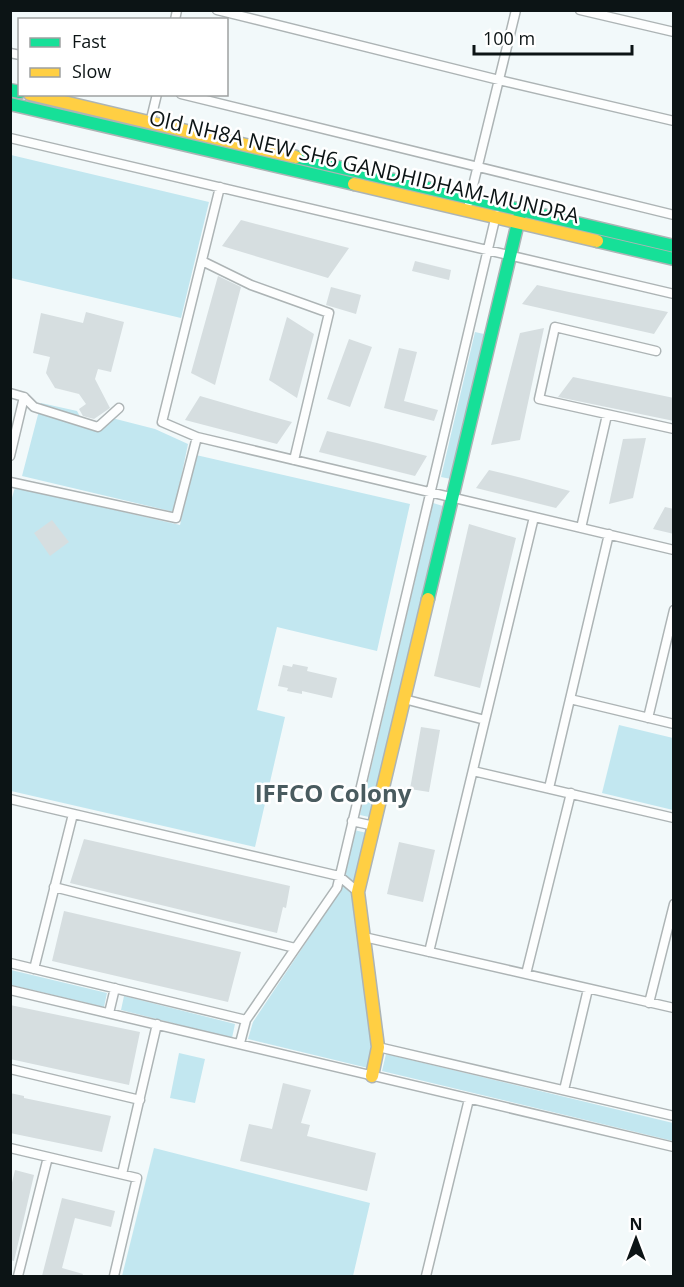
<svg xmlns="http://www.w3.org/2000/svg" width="684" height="1287" font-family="'Open Sans',sans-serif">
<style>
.green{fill:#c2e7f0}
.building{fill:#d6dee0}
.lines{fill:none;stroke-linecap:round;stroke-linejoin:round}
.street-casing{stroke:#adb4b5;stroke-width:11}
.fast-casing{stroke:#adb4b5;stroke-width:15}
.slow-casing{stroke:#adb4b5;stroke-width:15}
.street{stroke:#fdfefe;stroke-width:8}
.fast{stroke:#16e098;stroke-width:12}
.slow{stroke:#ffcf43;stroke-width:12}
.labels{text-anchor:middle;stroke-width:5;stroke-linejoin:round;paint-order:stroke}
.street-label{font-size:21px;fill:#0c1415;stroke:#fff}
.quarter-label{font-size:24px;font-weight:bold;fill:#495b5f;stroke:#fff}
</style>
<rect width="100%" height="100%" fill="#f2f9fa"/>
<!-- green -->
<path class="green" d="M11 155 209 202 181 318 11 278Z
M475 332 484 334 451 479 441 477Z
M41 403 77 411 86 428 108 417 155 429 188 444 174 512 22 476Z
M196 455 410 504 377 651 277 627 257 710 285 717 255 847 11 791 10 505 15 487 180 525Z
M433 503 443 506 369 817 360 815Z
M619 725 673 738V810L602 793Z
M354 830 367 833 352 896 372 1049 368 1068 248 1039 253 1022 339 893Z
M11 970 107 993 104 1007 11 985Z
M124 996 235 1024 232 1038 121 1010Z
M179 1053 205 1059 195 1103 170 1098Z
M386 1054 673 1123V1141L382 1071Z
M154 1148 370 1203 353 1276H122Z"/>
<!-- building -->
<path class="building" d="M241 220 264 226 349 248 328 278 222 246Z
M415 261 451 270 449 280 412 271Z
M218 276 241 287 215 385 191 373Z
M537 285 569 292 668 312 654 334 522 304Z
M331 287 361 295 356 314 326 305Z
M86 312 124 322 111 372 98 369 95 379 110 408 94 419 83 416 79 409 86 404 79 394 55 388 46 373 50 357 33 353 41 313 83 323Z
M287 317 314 334 297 398 269 380Z
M544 328 520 440 491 445 520 333Z
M349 339 372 347 350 407 327 399Z
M399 348 417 352 404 401 438 410 434 421 384 408Z
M573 377 674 398V421L558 397Z
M200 396 259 413 292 422 277 444 185 420Z
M327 431 377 443 427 456 415 476 319 452Z
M646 438 633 498 609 504 623 439Z
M489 470 522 478 570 491 556 508 476 488Z
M665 507 674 509V534L653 529Z
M52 520 69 542 50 556 34 533Z
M469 524 516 538 480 688 434 676Z
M293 664 308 667 307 671 337 678 332 698 302 691V694L287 691 288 688 278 686 283 665 292 667Z
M421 727 440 730 429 792 410 789Z
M84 839 290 886 286 908 283 907 277 933 70 883Z
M399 842 435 850 423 902 387 894Z
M64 911 241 952 228 1002 52 961Z
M10 1005 140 1032 129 1085 10 1059Z
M283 1083 311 1090 301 1123 310 1125 307 1136 376 1153 367 1191 240 1161 249 1124 272 1129Z
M10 1093 24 1096V1098L111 1116 102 1152 10 1133Z
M15 1170 34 1175 14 1261 10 1260V1191Z
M62 1198 115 1211 111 1227 75 1218 62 1268 83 1274 82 1276H42Z"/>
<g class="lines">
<defs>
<path id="street" d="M217 10 499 80 674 121
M580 10 674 32
M175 20 177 10
M10 53 20 55
M181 94 674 215
M150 123 157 94
M10 138 674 294
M220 187 162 422 197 437 674 550
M469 202 516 10
M202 261 251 285 329 313 294 460
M656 351 555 327 539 399 674 429
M10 393 24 397 34 407 98 427 119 408
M10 456 24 397
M10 482 176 518 197 437
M581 528 607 415
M404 699 485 720
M570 699 674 724
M648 718 674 610
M473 771 674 818
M549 788 609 534
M10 799 339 876 358 892
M352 821 374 826
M54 887 295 948
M364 937 674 1008
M429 952 534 517
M10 963 246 1020
M34 969 73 814
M526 974 571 793
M10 990 674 1147
M649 1003 674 904
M109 1013 115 988
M240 1043 246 1020 337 888 496 215
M378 1047 674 1116
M10 1069 140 1100
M564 1090 588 989
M10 1148 137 1178 114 1276
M122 1174 157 1024
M18 1276 48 1157
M426 1276 469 1099"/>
<path id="fast" d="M10 90 20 92
M10 104 354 184
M296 157 674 246
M597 241 674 259
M428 599 520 214"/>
<path id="slow" d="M30 94 296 157
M354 184 597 241
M372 1076 378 1047 358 892 428 599"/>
</defs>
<!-- street casing -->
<use href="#street" class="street-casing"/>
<!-- fast casing -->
<use href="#fast" class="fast-casing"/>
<!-- slow casing -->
<use href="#slow" class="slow-casing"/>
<!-- street -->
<use href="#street" class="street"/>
<!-- fast -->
<use href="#fast" class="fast"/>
<!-- slow -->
<use href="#slow" class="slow"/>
</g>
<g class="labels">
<!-- street labels -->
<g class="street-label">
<text transform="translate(364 167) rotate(13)" y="7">Old NH8A NEW SH6 GANDHIDHAM-MUNDRA</text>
</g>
<!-- quarter labels -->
<g class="quarter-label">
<text x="333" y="802">IFFCO Colony</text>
</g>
</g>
<!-- border -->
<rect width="684" height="1287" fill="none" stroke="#0c1415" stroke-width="24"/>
<!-- legend -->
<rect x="18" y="18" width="210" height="78" fill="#ffffff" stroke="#9ea1a1" stroke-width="1.5"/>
<rect x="30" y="38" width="30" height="9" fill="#16e098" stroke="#9ea1a1" stroke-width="1.5"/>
<text x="72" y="48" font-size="18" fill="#0c1415">Fast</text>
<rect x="30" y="68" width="30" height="9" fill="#ffcf43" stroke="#9ea1a1" stroke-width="1.5"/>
<text x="72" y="78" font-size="18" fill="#0c1415">Slow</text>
<!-- north arrow -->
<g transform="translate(636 1239)" stroke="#ffffff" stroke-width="4.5" paint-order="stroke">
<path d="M0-4.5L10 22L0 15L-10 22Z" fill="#0c1415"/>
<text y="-9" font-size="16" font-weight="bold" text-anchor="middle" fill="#0c1415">N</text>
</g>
<!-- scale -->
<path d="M474 45v9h158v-9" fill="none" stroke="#0c1415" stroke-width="3"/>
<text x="483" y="45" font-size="18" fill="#0c1415" stroke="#ffffff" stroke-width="4.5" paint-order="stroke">100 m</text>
</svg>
